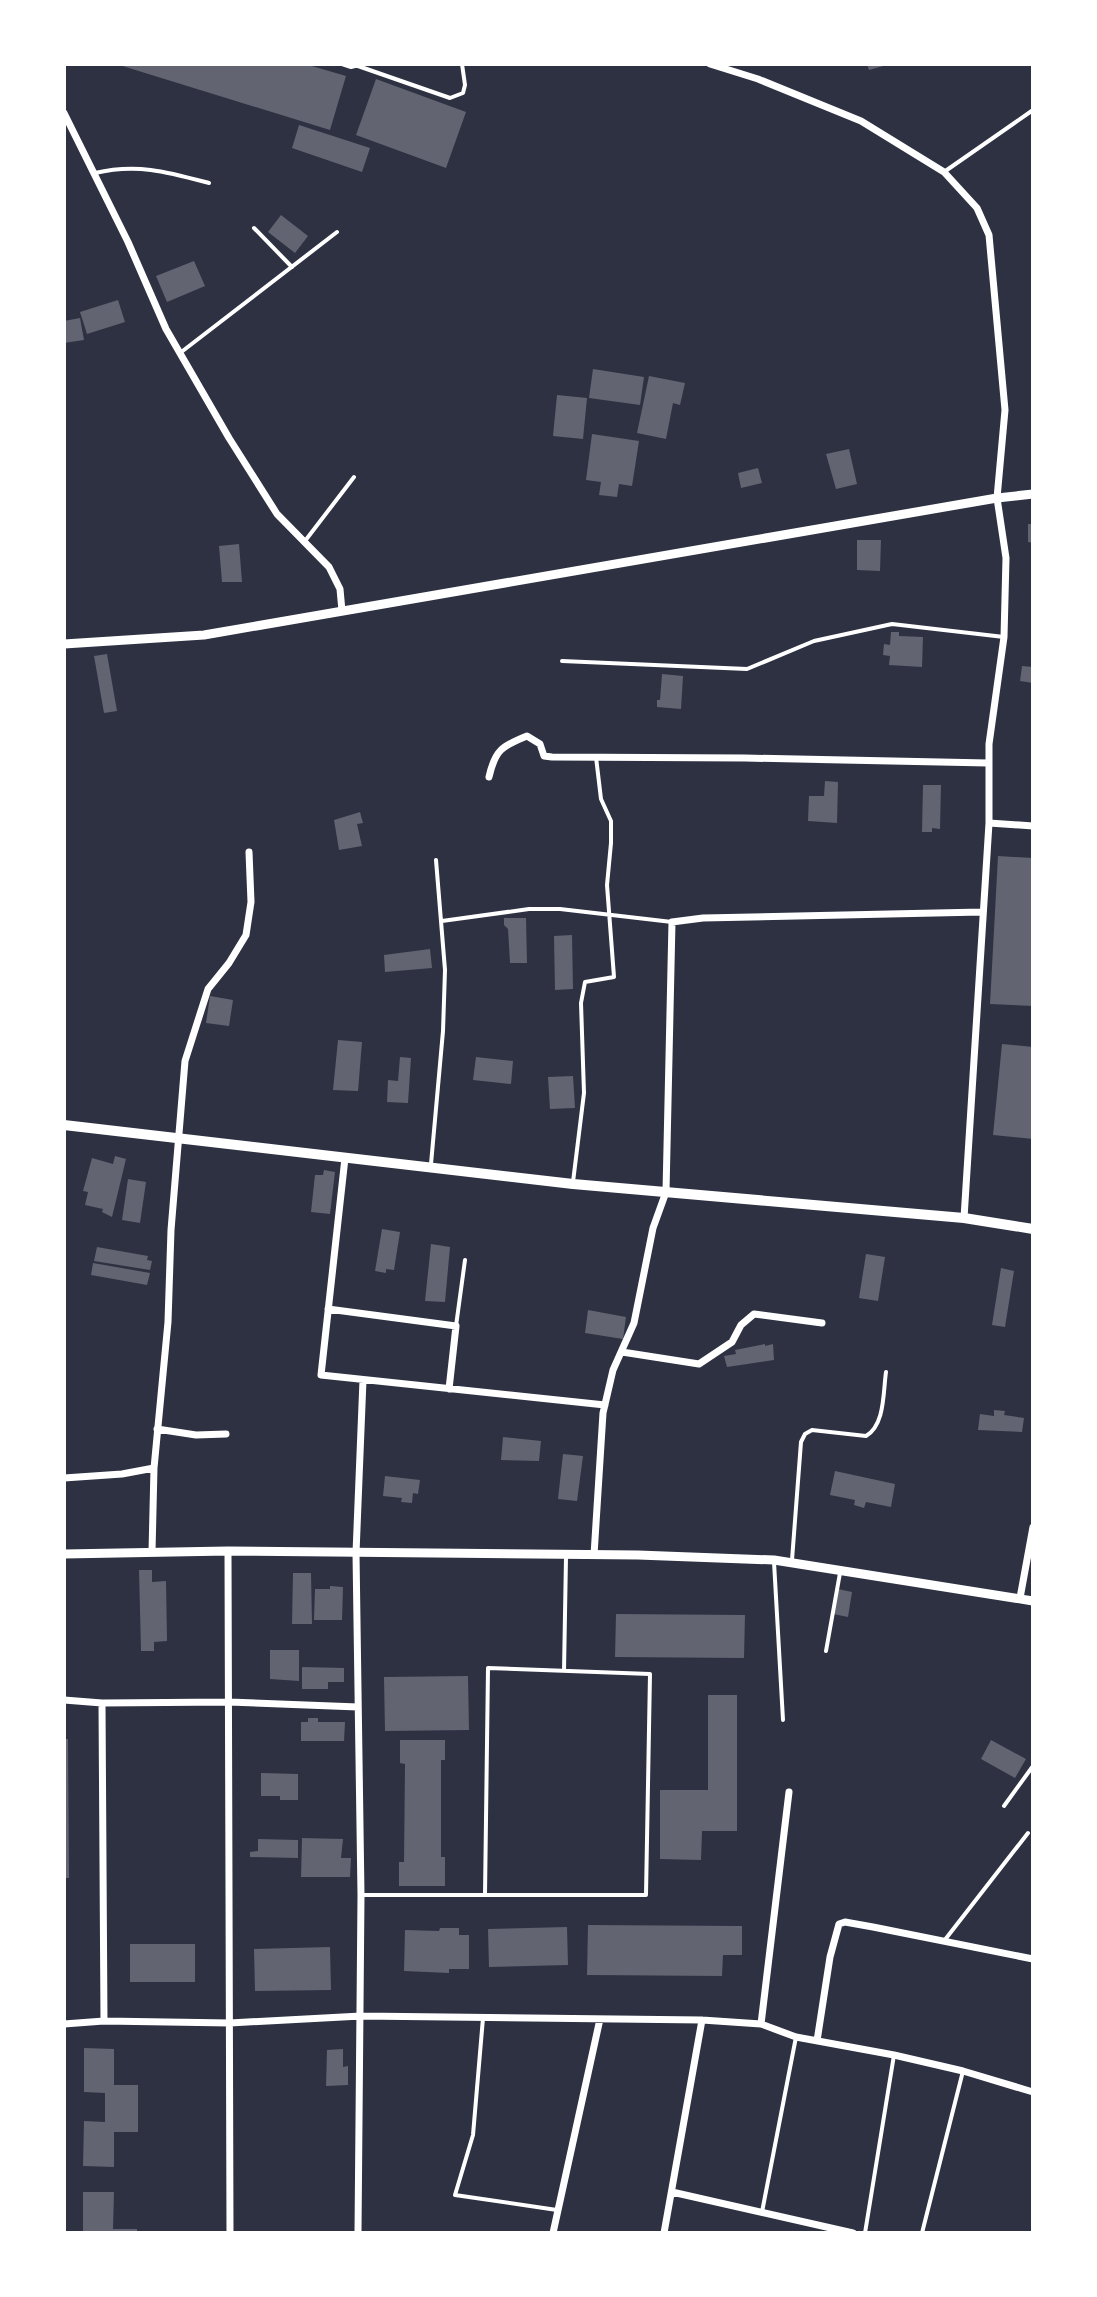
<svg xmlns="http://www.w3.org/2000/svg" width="1097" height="2297" font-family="'Open Sans',sans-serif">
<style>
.building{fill:#626471}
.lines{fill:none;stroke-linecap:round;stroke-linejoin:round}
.service{stroke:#fff;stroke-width:4}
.minor{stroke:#fff;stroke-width:7}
.tertiary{stroke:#fff;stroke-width:9}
.secondary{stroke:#fff;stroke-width:10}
</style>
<rect width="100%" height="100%" fill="#2d3142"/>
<!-- building -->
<path class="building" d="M116 64H305L346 76 330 130Z
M867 64H887V65L869 70Z
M376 79 466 112 446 168 356 135Z
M299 125 370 148 362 172 292 148Z
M281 215 308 236 295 253 268 232Z
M194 261 205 286 167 302 156 276Z
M118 300 125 322 87 334 80 312Z
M80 318 84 340 64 343V321Z
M593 369 644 377 640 405 589 398Z
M649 376 685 383 680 405 673 403 666 439 637 433Z
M557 395 587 398 583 439 553 436Z
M592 434 639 441 632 486 619 484 617 497 599 495 601 482 586 480Z
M849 449 857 484 836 489 826 454Z
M758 468 762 483 741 488 738 473Z
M1028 524H1033V543L1028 542Z
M857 540H881L880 571 857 570Z
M239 544 242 582H222L219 546Z
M891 632H899V636L923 637 922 667 889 665 890 656 883 655 884 644 890 645Z
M107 654 117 711 104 713 94 656Z
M1022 666 1033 667V683L1020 681Z
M662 674 683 676 681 709 657 707V700H660Z
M825 781 838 782 837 823 808 821 809 796H824Z
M923 785H941L940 829 932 828V832H922Z
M360 812 363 823 357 824 362 846 339 850 334 820Z
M998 856 1033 858V1006L990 1004Z
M504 918H526L527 963H510L508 929 504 925Z
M572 935 573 989 555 990 554 936Z
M430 949 432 968 385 972 384 955Z
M210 996 233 1000 229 1026 206 1023Z
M338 1040 362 1042 358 1091 333 1090Z
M1002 1044 1033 1047V1139L993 1135Z
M400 1057 411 1058 408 1103 387 1102 388 1080 398 1081Z
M476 1057 513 1061 511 1084 473 1080Z
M573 1076 575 1108 550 1109 548 1077Z
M115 1156 126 1159 112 1217 102 1212 103 1209 85 1205 88 1192 83 1191 92 1158 113 1164Z
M324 1170 335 1172 330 1214 311 1212 315 1175H323Z
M128 1179 146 1182 140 1223 122 1220Z
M382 1229 400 1232 394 1270 386 1269V1273L375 1271Z
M431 1244 450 1247 445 1302 425 1301Z
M97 1247 148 1256 147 1260 152 1261 150 1270 94 1261Z
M866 1254 885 1257 878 1301 859 1298Z
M93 1263 150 1273 147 1285 91 1275Z
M1001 1268 1014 1271 1005 1327 992 1325Z
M588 1310 626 1317 623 1339 585 1333Z
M765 1344V1346L773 1344 774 1360 727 1367 724 1356 736 1354 735 1350Z
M994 1410 1005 1411 1004 1415 1024 1418 1022 1432 978 1430 980 1414 994 1416Z
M503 1437 541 1441 539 1461 501 1460Z
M563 1454 583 1456 577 1501 558 1499Z
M835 1471 895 1484 891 1507 866 1502 864 1508 854 1505 855 1500 830 1495Z
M385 1476 420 1480 418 1494 413 1493 412 1503 401 1502 402 1498 383 1496Z
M139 1570H152V1582L166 1581 167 1641 154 1642V1651H141Z
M293 1573H311L312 1624H292Z
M330 1586 343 1587 342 1620H314L315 1589H330Z
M838 1589 852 1592 848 1617 833 1614Z
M616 1614 745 1615 744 1658 615 1657Z
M270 1650H299V1681L270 1679Z
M302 1667 344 1668V1682H328V1689H302Z
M468 1676 469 1730 385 1731 384 1677Z
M708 1695H737V1831H702L701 1860 660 1859V1790H708Z
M308 1718H318V1722H345L344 1741H301V1722H308Z
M64 1739H68L69 1878H64Z
M400 1740H445V1760H441V1857H445V1886H399V1862H404L405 1764 400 1763Z
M991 1740 1026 1759 1015 1778 981 1759Z
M261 1773 298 1774V1800H280V1796H261Z
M302 1838 343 1839 341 1858H351L350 1877H301Z
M258 1839 298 1840V1858L250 1857V1852L258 1851Z
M588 1925 742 1926V1955H723L722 1976 587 1975Z
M567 1927 568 1965 489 1967 488 1929Z
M440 1928H459V1935H469V1969H449V1973L404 1971 405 1930 439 1931Z
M130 1944H195V1982H130Z
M330 1947 331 1990 255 1991 254 1949Z
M84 2048 114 2049V2085H138V2132H114V2167L83 2166 84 2121 105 2122V2093L84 2092Z
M343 2049V2067L348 2066V2085L326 2086 327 2050Z
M83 2192H114L113 2229H137V2233H83Z"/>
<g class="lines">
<!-- service -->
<path class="service" d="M342 64 351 67 363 64
M358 66 450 98 463 93 465 85 462 64
M944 172 1033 110
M95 173C137 163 168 172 209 183
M254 228 292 267
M180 353 337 232
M305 541 354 477
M562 661 747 669 814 641 892 624 1004 637
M442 921 529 909H560L672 922
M431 1164 443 1031 445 970 436 860
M573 1182 584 1093 581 1003 585 982 614 977 607 885 611 843V821L601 799 596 757
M456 1326 465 1260
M792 1560 801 1442 805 1434 812 1430 866 1436C885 1425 883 1393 886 1372
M774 1562 783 1720
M826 1651 840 1573
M564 1671 566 1557
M1004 1806 1033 1766
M361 1895H485L488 1668 650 1674 646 1895H485
M944 1941 1028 1833
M483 2018 473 2135 455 2195 557 2210
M762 2212 796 2037
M865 2233 894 2055
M922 2233 963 2071"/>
<!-- minor -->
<path class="minor" d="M710 64 758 79 861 121 944 172 977 208 989 235 1005 410 997 498 1006 558 1004 637 989 744V823L964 1218
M64 113 128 242 166 329 229 438 277 514 329 567 340 589 342 611
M489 777C495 750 502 746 527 736L540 744 544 756 552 757 745 758 988 763
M989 823 1033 826
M345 1158 321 1375 605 1405
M328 1309 456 1326 449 1389
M622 1352 699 1364 732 1342 741 1325 754 1314 822 1323
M157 1429 196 1435 226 1434
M64 1478 122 1474 154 1468
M228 1551 230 2233
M152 1552 154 1468 168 1322 171 1230 185 1061 208 989 229 963 246 935 251 902 249 852
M594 1555 603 1413 613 1370 634 1323 653 1228 666 1192 672 922 703 918 982 912
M1020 1598 1033 1527
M64 1700 102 1703 229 1702 358 1707
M102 1703 104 2021
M64 2024 104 2021 230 2023 361 2016 702 2020 761 2024 796 2037 894 2055 963 2071 1033 2092
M761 2024 789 1792
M817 2041 830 1957 839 1924 845 1922 873 1927 1033 1959
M672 2192 853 2233
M358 2233 361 1895 356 1553 363 1380
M553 2233 600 2019
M664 2233 702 2020"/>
<!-- tertiary -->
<path class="tertiary" d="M64 644 204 635 997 498 1033 494
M64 1554 228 1551 638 1555 774 1560 1033 1601"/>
<!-- secondary -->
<path class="secondary" d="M64 1125 573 1184 964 1218 1033 1229"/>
</g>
<!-- border -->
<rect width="1097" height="2297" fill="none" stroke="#ffffff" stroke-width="132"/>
</svg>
